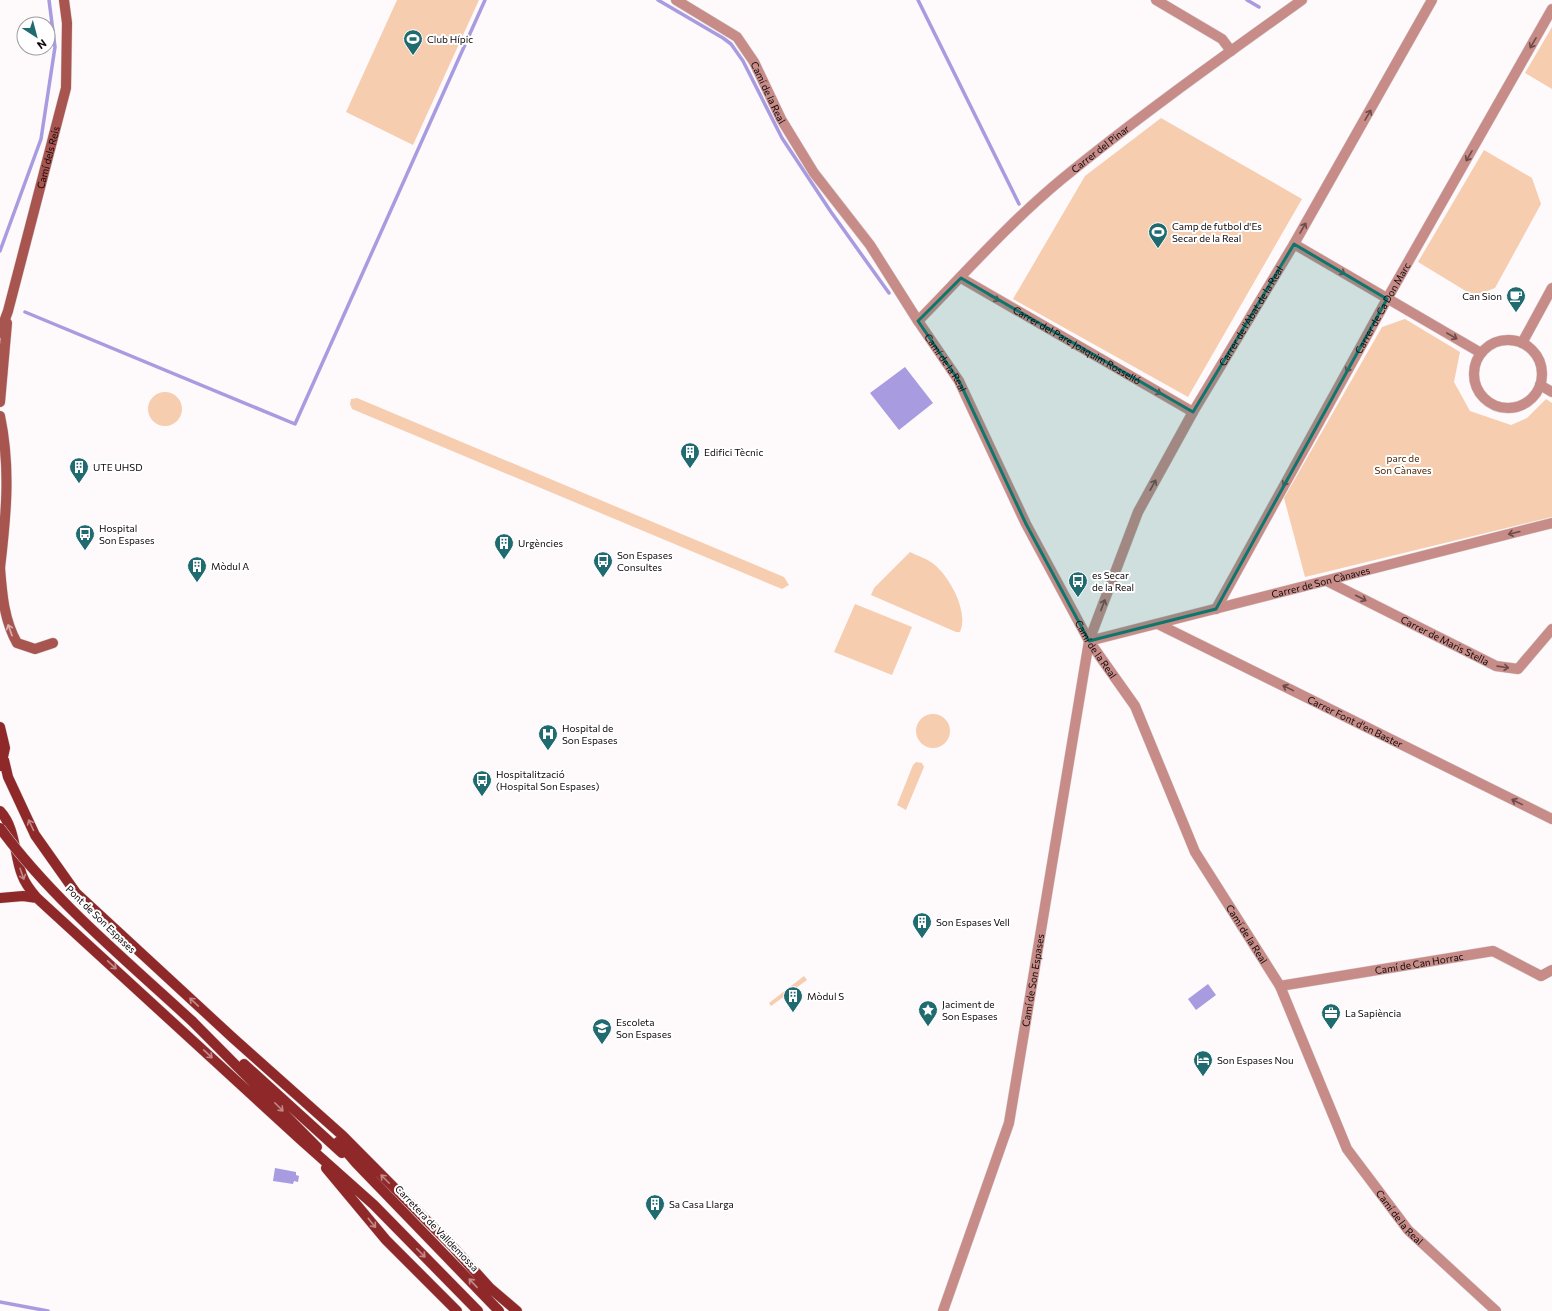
<svg xmlns="http://www.w3.org/2000/svg" width="1552" height="1311" font-family="Commissioner,sans-serif">
<style>
.green{fill:#f7cdb0}
.water{fill:#a99be0}
.lines{fill:none;stroke-linecap:round;stroke-linejoin:round}
.stream{stroke:#a99be0;stroke-width:3.5}
.street-casing{stroke:#d8d3d5;stroke-width:11}
.secondary-casing{stroke:#d8d3d5;stroke-width:11}
.primary-casing{stroke:#d8d3d5;stroke-width:11}
.street{stroke:#c78c87;stroke-width:10}
.secondary{stroke:#a85550;stroke-width:10}
.primary{stroke:#8f2929;stroke-width:10}
.primary-bridge-casing{stroke:#d8d3d5;stroke-width:11;stroke-linecap:butt}
.primary-bridge{stroke:#8f2929;stroke-width:10}
.oneway{stroke:#6c4b4a}
.oneway2{stroke:#d8b2b0}
.oneway3{stroke:#c18989}
.marked{fill:#0f766e;fill-opacity:0.2;stroke:#0f766e;stroke-width:3;stroke-linejoin:round}
.labels{text-anchor:middle;stroke-width:4;stroke-linejoin:round;paint-order:stroke}
.poi-label{font-size:10px;fill:#110a0d;stroke:#fff;text-anchor:start}
.street-label{font-size:10px;fill:#110a0d;stroke:#fff}
.park-label{font-size:10px;fill:#4e2400;stroke:#fff}
</style>
<rect width="100%" height="100%" fill="#fef9fb"/>
<!-- green -->
<path class="green" d="M397 0H479L413 145 346 112Z
M1552 27V89L1525 73Z
M1161 118 1302 199 1188 397 1013 299 1085 176Z
M1484 150 1532 178 1541 204 1495 288 1474 296 1418 262Z
M1405 319 1460 352 1454 382 1470 411 1511 425 1527 418 1546 399 1552 403V517L1305 577 1284 498 1382 327Z
M148 409a17 17 0 1 1 34 0a17 17 0 1 1-34 0Z
M357 398 784 577 789 585 782 589 352 409 350 404 351 399Z
M910 552C918 556 928 559 935 565 950 578 969 612 960 632H956L871 595 874 588Z
M855 604 912 627 892 675 834 652Z
M916 731a17 17 0 1 1 34 0a17 17 0 1 1-34 0Z
M916 762 922 763 924 767 906 810 897 805 913 765Z
M804 976 807 980 771 1006 769 1003Z"/>
<!-- water -->
<path class="water" d="M905 367 933 403 899 430 870 393Z
M1208 984 1216 995 1196 1010 1188 999Z
M275 1168 296 1172V1175L299 1176 298 1182 294 1181 293 1184 273 1181Z"/>
<g class="lines">
<!-- stream -->
<path class="stream" d="M658 0 723 38 731 44 743 61 782 138 831 212 889 293
M918 0 1019 204
M1247 0 1259 7
M0 251 41 139 55 47 49 0
M25 312 295 424 485 0
M0 1302 48 1311"/>
<defs>
<g id="street">
<path id="s1" d="M676 0 737 37 754 62 781 119 814 173 870 245 918 321 959 381 1026 524 1089 641 1135 706 1195 852 1280 986 1347 1149 1408 1230 1496 1311"/>
<path d="M1156 0 1222 39 1231 51"/>
<path d="M1294 244 1481 353"/>
<path id="s2" d="M961 278 1193 412"/>
<path id="s3" d="M918 321C965 273 1010 222 1062 179 1139 116 1221 58 1302 0"/>
<circle cx="1508" cy="374" r="34"/>
<path d="M1522 343 1552 288"/>
<path d="M1540 385 1552 392"/>
<path id="s4" d="M1327 581 1496 666 1518 669 1552 629"/>
<path id="s5" d="M1216 609 1387 299 1552 9"/>
<path id="s6" d="M1158 624 1552 819"/>
<path id="s7" d="M1089 641 1552 523"/>
<path id="s8" d="M1280 986 1493 951 1541 976 1552 970"/>
<path id="s9" d="M943 1311 1009 1123 1089 641 1138 512 1193 412 1294 244 1432 0"/>
</g>
<g id="secondary">
<path id="s10" d="M0 333 8 311 66 88 67 23 64 0"/>
<path d="M0 402 7 323"/>
<path d="M0 416C11 468 6 517 0 568"/>
<path d="M0 568C2 594 4 620 17 643L35 649 53 643"/>
</g>
<path id="primary" d="M0 727 5 748 1 766
M4 760 8 777 35 835 76 893 233 1038 343 1136 452 1246 490 1288 517 1311
M0 811C16 828 14 855 22 875 25 884 31 891 37 898L301 1140 374 1205 478 1311
M0 898 23 896 37 898
M192 1021 317 1147
M244 1064 342 1153
M338 1142 356 1163 499 1311
M326 1168 386 1240 457 1311"/>
</defs>
<!-- street casing -->
<use href="#street" class="street-casing"/>
<!-- secondary casing -->
<use href="#secondary" class="secondary-casing"/>
<!-- primary casing -->
<use href="#primary" class="primary-casing"/>
<!-- street -->
<use href="#street" class="street"/>
<!-- secondary -->
<use href="#secondary" class="secondary"/>
<!-- primary -->
<use href="#primary" class="primary"/>
<defs>
<path id="primary-bridge" d="M0 828C52 899 127 961 192 1021"/>
</defs>
<!-- primary-bridge casing -->
<use href="#primary-bridge" class="primary-bridge-casing"/>
<!-- primary-bridge -->
<use href="#primary-bridge" class="primary-bridge"/>
</g>
<!-- one-way arrows -->
<defs><path id="oneway-shaft" d="M-6 0H5M1.5-3L5.5 0L1.5 3" fill="none" stroke-width="1.6" stroke-linecap="round" stroke-linejoin="round"/></defs>
<g class="oneway">
<use href="#oneway-shaft" transform="translate(1533 43) rotate(120)"/>
<use href="#oneway-shaft" transform="translate(1368 115) rotate(-60)"/>
<use href="#oneway-shaft" transform="translate(1469 156) rotate(120)"/>
<use href="#oneway-shaft" transform="translate(1303 228) rotate(-60)"/>
<use href="#oneway-shaft" transform="translate(1340 271) rotate(30)"/>
<use href="#oneway-shaft" transform="translate(994 298) rotate(30)"/>
<use href="#oneway-shaft" transform="translate(1452 336) rotate(30)"/>
<use href="#oneway-shaft" transform="translate(1349 367) rotate(119)"/>
<use href="#oneway-shaft" transform="translate(1156 391) rotate(30)"/>
<use href="#oneway-shaft" transform="translate(1286 481) rotate(119)"/>
<use href="#oneway-shaft" transform="translate(1153 485) rotate(-61)"/>
<use href="#oneway-shaft" transform="translate(1514 533) rotate(166)"/>
<use href="#oneway-shaft" transform="translate(1361 598) rotate(27)"/>
<use href="#oneway-shaft" transform="translate(1103 605) rotate(-69)"/>
<use href="#oneway-shaft" transform="translate(1503 667) rotate(8)"/>
<use href="#oneway-shaft" transform="translate(1288 688) rotate(-154)"/>
<use href="#oneway-shaft" transform="translate(1517 802) rotate(-154)"/>
</g>
<use class="oneway2" href="#oneway-shaft" transform="translate(10 630) rotate(-110)"/>
<g class="oneway3">
<use href="#oneway-shaft" transform="translate(31 825) rotate(-115)"/>
<use href="#oneway-shaft" transform="translate(22 874) rotate(71)"/>
<use href="#oneway-shaft" transform="translate(112 965) rotate(43)"/>
<use href="#oneway-shaft" transform="translate(194 1002) rotate(-137)"/>
<use href="#oneway-shaft" transform="translate(208 1054) rotate(43)"/>
<use href="#oneway-shaft" transform="translate(279 1107) rotate(45)"/>
<use href="#oneway-shaft" transform="translate(385 1179) rotate(-135)"/>
<use href="#oneway-shaft" transform="translate(372 1223) rotate(51)"/>
<use href="#oneway-shaft" transform="translate(421 1253) rotate(45)"/>
<use href="#oneway-shaft" transform="translate(473 1283) rotate(-133)"/>
</g>
<!-- marked area -->
<path class="marked" d="M1294 244 1387 299 1216 609 1089 641 1026 524 959 381 918 321 961 278 1193 412Z"/>
<!-- icons -->
<defs>
<symbol id="stadium-pin" viewBox="-11 -11 22 30"><path d="M0 17L-7.5 6A9.5 9.5 0 1 1 7.5 6Z" fill="#1f6b70" stroke="#fff"/><path d="M0-5a6.5 5 0 1 0 0 10a6.5 5 0 1 0 0-10ZM-3.5-1.8h7v3.6h-7Z" fill="#fff"/></symbol>
<symbol id="cafe-pin" viewBox="-11 -11 22 30"><path d="M0 17L-7.5 6A9.5 9.5 0 1 1 7.5 6Z" fill="#1f6b70" stroke="#fff"/><path d="M-5.5-4.5H6V0H3Q3 3.5 0 3.5H-2.5Q-5.5 3.5-5.5 0ZM3-3.2v2h1.7v-2ZM-6 4.5H4V6H-6Z" fill="#fff"/></symbol>
<symbol id="building-pin" viewBox="-11 -11 22 30"><path d="M0 17L-7.5 6A9.5 9.5 0 1 1 7.5 6Z" fill="#1f6b70" stroke="#fff"/><path d="M-4-6H4V6H1V3H-1V6H-4ZM-2.5-4.3h1.7v1.8h-1.7ZM.8-4.3h1.7v1.8H.8ZM-2.5-1h1.7V.8h-1.7ZM.8-1h1.7V.8H.8Z" fill="#fff"/></symbol>
<symbol id="bus-pin" viewBox="-11 -11 22 30"><path d="M0 17L-7.5 6A9.5 9.5 0 1 1 7.5 6Z" fill="#1f6b70" stroke="#fff"/><path d="M-5-6H5V4H4V6H2V4H-2V6H-4V4H-5ZM-3.5-4V0h7V-4ZM-3.5 1.2v1.5H-2V1.2ZM2 1.2v1.5H3.5V1.2Z" fill="#fff"/></symbol>
<symbol id="hospital-pin" viewBox="-11 -11 22 30"><path d="M0 17L-7.5 6A9.5 9.5 0 1 1 7.5 6Z" fill="#1f6b70" stroke="#fff"/><path d="M-5-5h3v3.5h4V-5h3V5h-3V1.5h-4V5h-3Z" fill="#fff"/></symbol>
<symbol id="sight-pin" viewBox="-11 -11 22 30"><path d="M0 17L-7.5 6A9.5 9.5 0 1 1 7.5 6Z" fill="#1f6b70" stroke="#fff"/><path d="M0-6L1.8-2.2L6-1.7L2.9 1.2L3.7 5.4L0 3.3L-3.7 5.4L-2.9 1.2L-6-1.7L-1.8-2.2Z" fill="#fff"/></symbol>
<symbol id="office-pin" viewBox="-11 -11 22 30"><path d="M0 17L-7.5 6A9.5 9.5 0 1 1 7.5 6Z" fill="#1f6b70" stroke="#fff"/><path d="M-6-3h4V-5.5h4V-3h4V5H-6ZM-1-4.5V-3h2v-1.5ZM-6 0V1H6V0Z" fill="#fff"/></symbol>
<symbol id="school-pin" viewBox="-11 -11 22 30"><path d="M0 17L-7.5 6A9.5 9.5 0 1 1 7.5 6Z" fill="#1f6b70" stroke="#fff"/><path d="M0-5L7-2L0 1L-7-2ZM-4 1L0 2.5L4 1V4Q0 6-4 4Z" fill="#fff"/></symbol>
<symbol id="hotel-pin" viewBox="-11 -11 22 30"><path d="M0 17L-7.5 6A9.5 9.5 0 1 1 7.5 6Z" fill="#1f6b70" stroke="#fff"/><path d="M-6-4.5h1.5V1H6V5H4.5V3h-9V5H-6ZM-4 0a1.8 1.8 0 1 1 3.6 0ZM.5 0V-2.5h3Q6-2.5 6 0Z" fill="#fff"/></symbol>
</defs>
<g fill-rule="evenodd">
<use href="#stadium-pin" x="402" y="28" width="22" height="30"/>
<use href="#stadium-pin" x="1147" y="221" width="22" height="30"/>
<use href="#cafe-pin" x="1505" y="285" width="22" height="30"/>
<use href="#building-pin" x="679" y="441" width="22" height="30"/>
<use href="#building-pin" x="68" y="456" width="22" height="30"/>
<use href="#bus-pin" x="74" y="523" width="22" height="30"/>
<use href="#building-pin" x="493" y="532" width="22" height="30"/>
<use href="#bus-pin" x="592" y="550" width="22" height="30"/>
<use href="#building-pin" x="186" y="555" width="22" height="30"/>
<use href="#bus-pin" x="1067" y="570" width="22" height="30"/>
<use href="#hospital-pin" x="537" y="723" width="22" height="30"/>
<use href="#bus-pin" x="471" y="769" width="22" height="30"/>
<use href="#building-pin" x="911" y="911" width="22" height="30"/>
<use href="#building-pin" x="782" y="985" width="22" height="30"/>
<use href="#sight-pin" x="917" y="999" width="22" height="30"/>
<use href="#office-pin" x="1320" y="1002" width="22" height="30"/>
<use href="#school-pin" x="591" y="1017" width="22" height="30"/>
<use href="#hotel-pin" x="1192" y="1049" width="22" height="30"/>
<use href="#building-pin" x="644" y="1193" width="22" height="30"/>
</g>
<g class="labels">
<!-- poi labels -->
<g class="poi-label">
<text x="427" y="43">Club Hípic</text>
<text x="1172" y="230">Camp de futbol d'Es<tspan x="1172" dy="12">Secar de la Real</tspan></text>
<text x="1502" y="300" text-anchor="end">Can Sion</text>
<text x="704" y="456">Edifici Tècnic</text>
<text x="93" y="471">UTE UHSD</text>
<text x="99" y="532">Hospital<tspan x="99" dy="12">Son Espases</tspan></text>
<text x="518" y="547">Urgències</text>
<text x="617" y="559">Son Espases<tspan x="617" dy="12">Consultes</tspan></text>
<text x="211" y="570">Mòdul A</text>
<text x="1092" y="579">es Secar<tspan x="1092" dy="12">de la Real</tspan></text>
<text x="562" y="732">Hospital de<tspan x="562" dy="12">Son Espases</tspan></text>
<text x="496" y="778">Hospitalització<tspan x="496" dy="12">(Hospital Son Espases)</tspan></text>
<text x="936" y="926">Son Espases Vell</text>
<text x="807" y="1000">Mòdul S</text>
<text x="942" y="1008">Jaciment de<tspan x="942" dy="12">Son Espases</tspan></text>
<text x="1345" y="1017">La Sapiència</text>
<text x="616" y="1026">Escoleta<tspan x="616" dy="12">Son Espases</tspan></text>
<text x="1217" y="1064">Son Espases Nou</text>
<text x="669" y="1208">Sa Casa Llarga</text>
</g>
<!-- street labels -->
<g class="street-label">
<text dy="4" stroke="none"><textPath href="#s1" startOffset="135">Camí de la Real</textPath></text>
<text dy="4" stroke="none"><textPath href="#s3" startOffset="251">Carrer del Pinar</textPath></text>
<text dy="4" stroke="none"><textPath href="#s10" startOffset="182">Camí dels Reis</textPath></text>
<text dy="4" stroke="none"><textPath href="#s5" startOffset="344">Carrer de Ca Don Marc</textPath></text>
<text dy="4" stroke="none"><textPath href="#s9" startOffset="1052">Carrer de l'Abat de la Real</textPath></text>
<text dy="4" stroke="none"><textPath href="#s2" startOffset="134">Carrer del Pare Joaquim Rosselló</textPath></text>
<text dy="4" stroke="none"><textPath href="#s1" startOffset="459">Camí de la Real</textPath></text>
<text dy="4" stroke="none"><textPath href="#s7" startOffset="239">Carrer de Son Cànaves</textPath></text>
<text dy="4" stroke="none"><textPath href="#s4" startOffset="132">Carrer de Maris Stella</textPath></text>
<text dy="4" stroke="none"><textPath href="#s1" startOffset="783">Camí de la Real</textPath></text>
<text dy="4" stroke="none"><textPath href="#s6" startOffset="220">Carrer Font d'en Baster</textPath></text>
<text transform="translate(101 919) rotate(44)" y="4">Pont de Son Espases</text>
<text dy="4" stroke="none"><textPath href="#s1" startOffset="1107">Camí de la Real</textPath></text>
<text dy="4" stroke="none"><textPath href="#s8" startOffset="141">Camí de Can Horrac</textPath></text>
<text dy="4" stroke="none"><textPath href="#s9" startOffset="344">Camí de Son Espases</textPath></text>
<text dy="4" stroke="none"><textPath href="#s1" startOffset="1431">Camí de la Real</textPath></text>
<text transform="translate(437 1228) rotate(46)" y="4">Carretera de Valldemossa</text>
</g>
<!-- park labels -->
<g class="park-label">
<text x="1403" y="462">parc de<tspan x="1403" dy="12">Son Cànaves</tspan></text>
</g>
</g>
<!-- north arrow -->
<g transform="translate(36 36) rotate(144)"><circle r="19" fill="#ffffff" stroke="#a09d9e"/>
<path d="M0-3L7 15L0 10L-7 15Z" fill="#1f6b70"/>
<text y="-6" font-size="11" font-weight="bold" text-anchor="middle" fill="#110a0d">N</text>
</g>
</svg>
